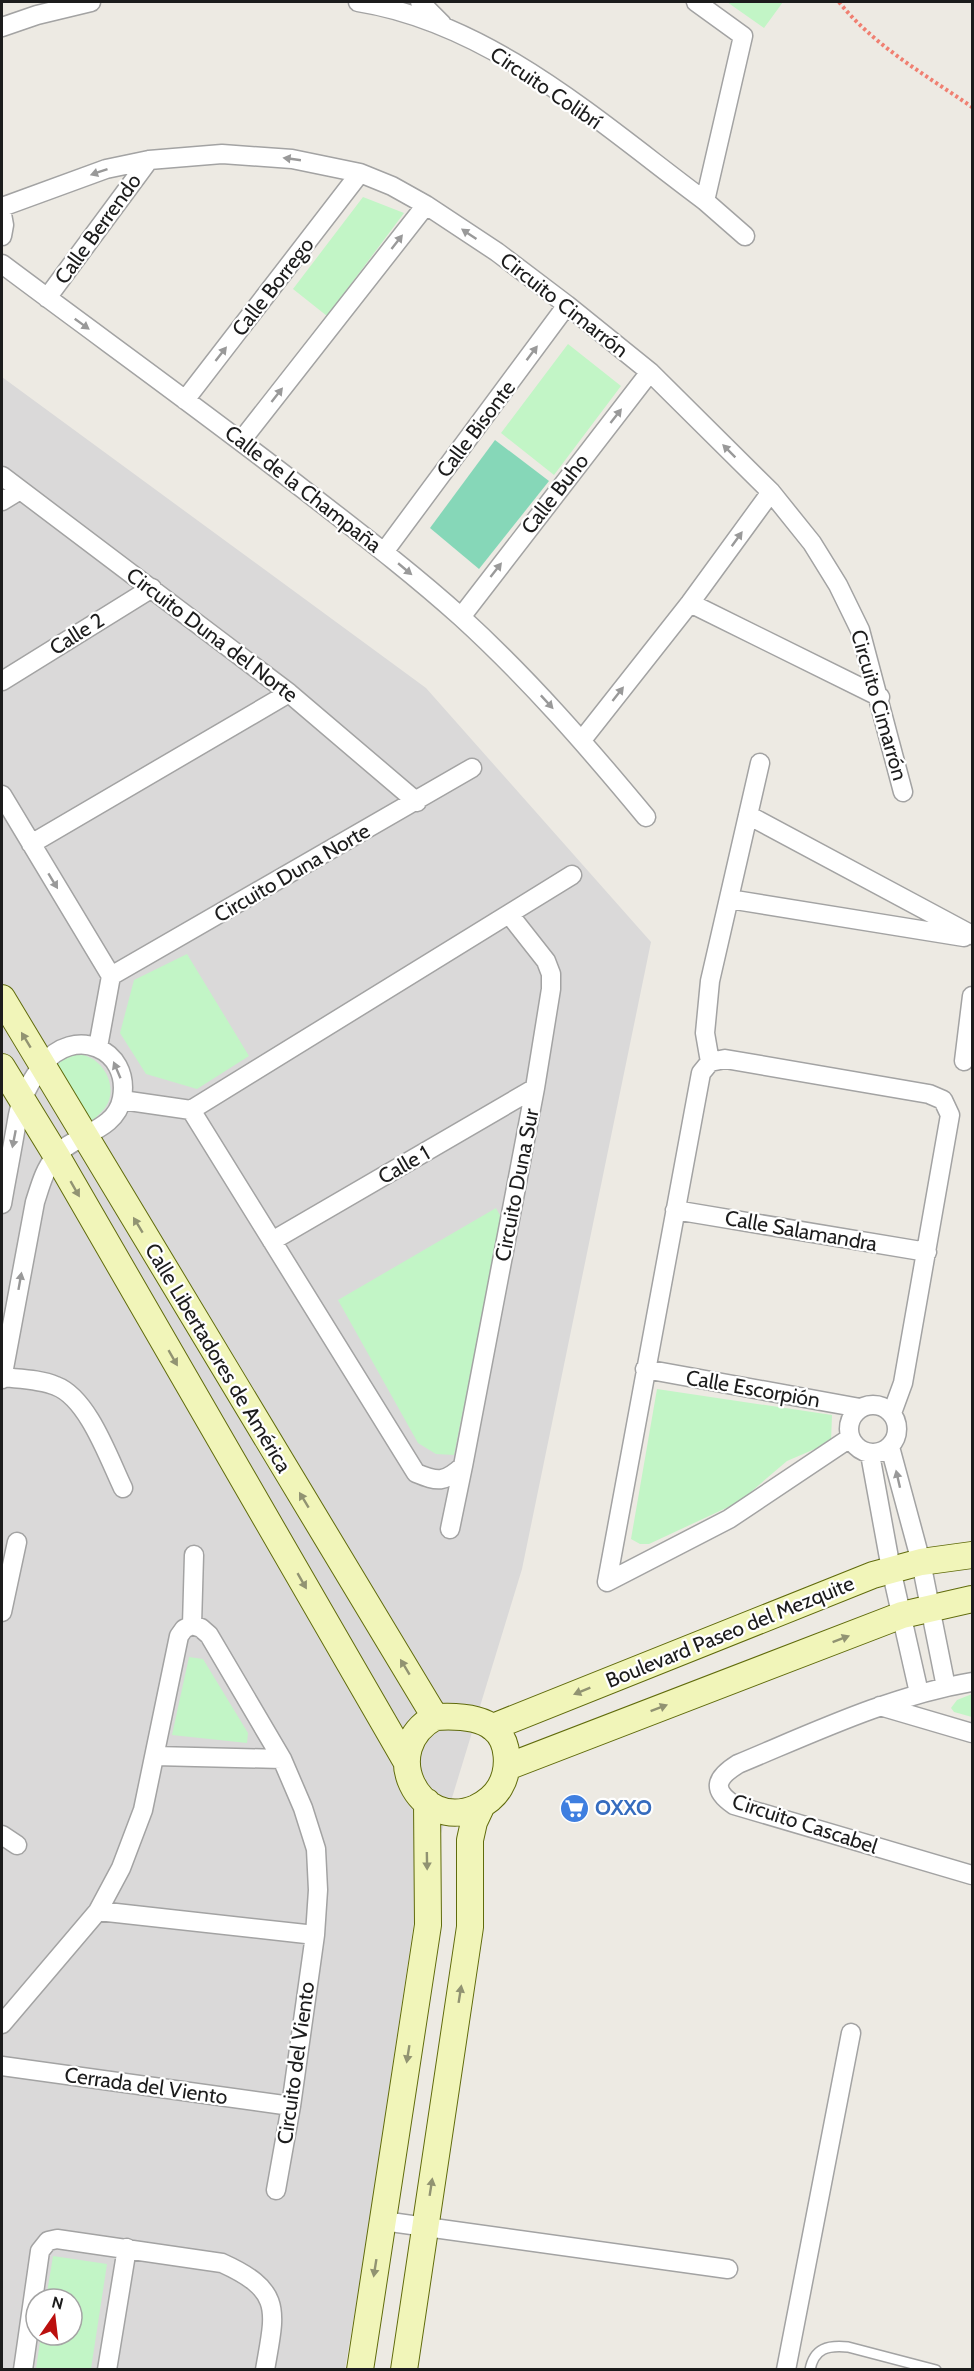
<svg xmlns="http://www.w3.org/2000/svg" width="974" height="2371" font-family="Cabin,sans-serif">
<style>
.residential{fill:#dad9d9;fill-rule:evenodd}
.park{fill:#c2f5c6}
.pitch{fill:#86d7b8}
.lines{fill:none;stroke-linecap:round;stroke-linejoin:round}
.lane-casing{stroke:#a3a3a3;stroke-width:12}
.street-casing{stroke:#a3a3a3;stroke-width:21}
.secondary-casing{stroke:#606b0c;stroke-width:28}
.path{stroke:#f07f71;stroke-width:4;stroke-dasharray:3 3;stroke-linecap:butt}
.lane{stroke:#fff;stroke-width:9}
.street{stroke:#fff;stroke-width:18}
.secondary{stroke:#f1f5b9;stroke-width:26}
.oneway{fill:#999}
.oneway2{fill:#919372}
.labels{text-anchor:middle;stroke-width:4.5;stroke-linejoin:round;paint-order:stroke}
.street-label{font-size:21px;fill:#1c1c1c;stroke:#fff}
.shop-label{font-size:21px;font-weight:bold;fill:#366cbe;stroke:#fff;text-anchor:start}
</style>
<rect width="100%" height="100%" fill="#edeae3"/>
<!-- residential -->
<path class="residential" d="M2 377 426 688 651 942 522 1569 414 1922 362 2270 345 2369H2ZM36 2299H72V2335H36Z"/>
<!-- park -->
<path class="park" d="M727 2H783L764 28Z
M363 197 404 213 327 316 293 289Z
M568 344 621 386 554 475 501 433Z
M187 954 249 1056 197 1089 146 1074 120 1033 134 980Z
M69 1054C74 1055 79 1054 83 1055 105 1060 119 1089 105 1108 101 1113 96 1117 91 1122L52 1064Z
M496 1208 502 1219 454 1455 436 1454 418 1443 338 1300Z
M657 1389 832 1415 831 1442 787 1461 739 1502 649 1544H640L631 1539Z
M189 1657 203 1659 248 1733 247 1743 172 1735Z
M972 1694V1717L954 1712 951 1708 957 1700Z
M53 2256 107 2264 91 2369H36L41 2335H72V2299H46Z"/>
<!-- pitch -->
<path class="pitch" d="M495 440 549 481 479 569 430 528Z"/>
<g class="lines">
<defs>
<path id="lane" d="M810 2370C814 2348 828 2345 848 2347L936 2370"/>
<path id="street" d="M358 2C491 23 600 123 705 201L743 36 696 2
M420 2 442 24
M2 27 37 15 91 2
M705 201 745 236
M2 207 106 169 149 160 222 154 292 159 360 173 392 186 426 205 497 252 567 305 650 372 771 492 812 543 838 585 860 630 903 792
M2 214 4 225 2 236
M2 264C102 339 204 412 303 489 357 531 411 572 461 617 529 679 588 747 646 817
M47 298 149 160
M185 400 360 173
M241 441 426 205
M2 476 289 693 417 802
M2 501 20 490
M384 552 567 305
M690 603 880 697
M461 617 650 372
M2 681 152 588
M582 740 690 603 771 492
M2 795 111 976 98 1047
M748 815 972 935
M31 844 289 693
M729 899 964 937
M111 976 472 768
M964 1061 972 996
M710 1062 705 1033 710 981 760 763
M122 1100 191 1110 572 875
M191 1110 416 1473C438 1482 444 1483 463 1466L535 1088 551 989V974L546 961 509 914
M2 1204C6 1180 11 1156 15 1132 17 1122 18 1110 22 1101 26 1089 35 1075 43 1065 73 1025 131 1048 122 1098 116 1132 73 1134 55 1157 44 1170 40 1187 35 1202L2 1379
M675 1210 927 1252
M272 1241 535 1088
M645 1369 860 1408
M2 1377C20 1379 40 1379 56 1386 88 1398 109 1459 123 1488
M849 1429a24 24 0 1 1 48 0a24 24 0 1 1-48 0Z
M850 1438 729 1519 607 1582 701 1073 710 1062 725 1059 929 1094 943 1100 950 1115 903 1383 892 1413
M890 1447 921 1562 946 1687
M870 1454 891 1569 919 1693
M450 1529 463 1466
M2 1612 17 1542
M192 1625 194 1555
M972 1682C890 1696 815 1732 738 1764 717 1777 710 1789 734 1805L972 1875
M880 1706 972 1733
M155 1756 282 1759
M2 1835 17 1845
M98 1911 315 1935
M2 2024 98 1911 121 1868 143 1810 179 1636 184 1629 192 1625 201 1628 209 1635 282 1759 303 1808 316 1849 318 1890 315 1935 291 2106 276 2190
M2 2066 291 2106
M383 2221 728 2269
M23 2370 40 2251 48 2241 57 2239 222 2263C284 2291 275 2311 265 2370
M107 2370 127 2248
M786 2370 851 2033"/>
<path id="secondary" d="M2 998 435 1717
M2 1067 56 1155 406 1761
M435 1717C452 1716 479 1716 493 1728 510 1741 510 1770 500 1787 495 1796 486 1803 476 1808 418 1833 377 1749 435 1717Z
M493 1727 873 1575 921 1562 972 1555
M507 1767 902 1615 972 1599
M360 2370 428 1925 427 1802
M404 2370 470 1927V1840L474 1822 482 1805"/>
</defs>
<!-- lane casing -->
<use href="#lane" class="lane-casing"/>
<!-- street casing -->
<use href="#street" class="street-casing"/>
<!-- secondary casing -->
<use href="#secondary" class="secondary-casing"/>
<!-- path -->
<path class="path" d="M839 2C874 46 926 75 972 107"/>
<!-- lane -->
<use href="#lane" class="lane"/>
<!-- street -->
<use href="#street" class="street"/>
<!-- secondary -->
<use href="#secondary" class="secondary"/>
</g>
<!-- one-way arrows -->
<defs><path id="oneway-solid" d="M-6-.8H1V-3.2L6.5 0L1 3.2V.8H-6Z" transform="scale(1.5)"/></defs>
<g class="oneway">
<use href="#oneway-solid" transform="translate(292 159) rotate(-172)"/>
<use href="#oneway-solid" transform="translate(99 172) rotate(161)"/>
<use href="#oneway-solid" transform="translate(469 234) rotate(-146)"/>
<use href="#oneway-solid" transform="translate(397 242) rotate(-52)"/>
<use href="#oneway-solid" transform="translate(82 324) rotate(36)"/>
<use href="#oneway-solid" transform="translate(532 353) rotate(-53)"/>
<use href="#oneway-solid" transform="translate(221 354) rotate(-52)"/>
<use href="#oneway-solid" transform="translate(277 395) rotate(-52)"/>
<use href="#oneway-solid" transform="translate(616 416) rotate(-52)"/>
<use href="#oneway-solid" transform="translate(729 451) rotate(-135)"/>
<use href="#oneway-solid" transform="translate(737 539) rotate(-54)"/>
<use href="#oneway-solid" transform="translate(405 569) rotate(40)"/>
<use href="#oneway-solid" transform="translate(496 570) rotate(-52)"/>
<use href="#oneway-solid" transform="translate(618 694) rotate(-52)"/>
<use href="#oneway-solid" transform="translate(547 702) rotate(47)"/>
<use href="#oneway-solid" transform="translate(53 881) rotate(59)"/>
<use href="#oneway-solid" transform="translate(117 1070) rotate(-113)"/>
<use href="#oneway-solid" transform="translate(14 1139) rotate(101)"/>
<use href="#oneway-solid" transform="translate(20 1281) rotate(-80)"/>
<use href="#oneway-solid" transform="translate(898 1479) rotate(-103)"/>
</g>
<g class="oneway2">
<use href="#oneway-solid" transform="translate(26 1040) rotate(-121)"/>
<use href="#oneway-solid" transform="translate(75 1189) rotate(60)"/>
<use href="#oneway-solid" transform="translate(138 1225) rotate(-121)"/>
<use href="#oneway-solid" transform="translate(173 1358) rotate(60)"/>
<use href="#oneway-solid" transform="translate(304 1500) rotate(-121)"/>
<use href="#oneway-solid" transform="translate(302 1581) rotate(60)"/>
<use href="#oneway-solid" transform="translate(841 1639) rotate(-21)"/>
<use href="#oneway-solid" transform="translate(405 1667) rotate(-121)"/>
<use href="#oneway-solid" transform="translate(582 1691) rotate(158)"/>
<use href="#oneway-solid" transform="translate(659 1708) rotate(-21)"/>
<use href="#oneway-solid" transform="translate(427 1861) rotate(89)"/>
<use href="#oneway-solid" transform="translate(460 1994) rotate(-81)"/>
<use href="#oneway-solid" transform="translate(408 2054) rotate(99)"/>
<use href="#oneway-solid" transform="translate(431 2187) rotate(-81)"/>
<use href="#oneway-solid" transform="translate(375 2268) rotate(99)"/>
</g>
<!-- icons -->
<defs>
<symbol id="supermarket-disc" viewBox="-11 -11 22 22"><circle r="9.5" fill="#3f7fe0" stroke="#fff"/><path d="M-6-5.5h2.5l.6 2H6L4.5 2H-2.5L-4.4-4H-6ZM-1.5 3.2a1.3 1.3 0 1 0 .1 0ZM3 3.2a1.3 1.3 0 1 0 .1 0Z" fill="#fff"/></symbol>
</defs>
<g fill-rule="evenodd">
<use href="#supermarket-disc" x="558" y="1792" width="33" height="33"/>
</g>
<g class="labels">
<!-- street labels -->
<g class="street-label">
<text transform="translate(546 88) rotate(34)" y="7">Circuito Colibrí</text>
<text transform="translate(98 229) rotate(-54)" y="7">Calle Berrendo</text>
<text transform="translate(273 287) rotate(-52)" y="7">Calle Borrego</text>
<text transform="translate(564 305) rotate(38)" y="7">Circuito Cimarrón</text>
<text transform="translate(476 429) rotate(-53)" y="7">Calle Bisonte</text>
<text transform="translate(303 489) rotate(38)" y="7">Calle de la Champaña</text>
<text transform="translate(555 494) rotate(-52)" y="7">Calle Buho</text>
<text transform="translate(77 634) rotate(-32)" y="7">Calle 2</text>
<text transform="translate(212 635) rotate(37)" y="7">Circuito Duna del Norte</text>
<text transform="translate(879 705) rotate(74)" y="7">Circuito Cimarrón</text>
<text transform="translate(292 873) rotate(-30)" y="7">Circuito Duna Norte</text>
<text transform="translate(404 1165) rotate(-30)" y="7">Calle 1</text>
<text transform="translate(517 1185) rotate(-79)" y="7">Circuito Duna Sur</text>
<text transform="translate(801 1231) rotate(10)" y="7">Calle Salamandra</text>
<text transform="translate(218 1358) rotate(59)" y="7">Calle Libertadores de América</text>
<text transform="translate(753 1389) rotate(10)" y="7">Calle Escorpión</text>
<text transform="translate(730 1632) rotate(-22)" y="7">Boulevard Paseo del Mezquite</text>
<text transform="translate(805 1824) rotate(18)" y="7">Circuito Cascabel</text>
<text transform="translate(296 2063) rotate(-82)" y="7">Circuito del Viento</text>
<text transform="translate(146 2086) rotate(8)" y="7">Cerrada del Viento</text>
</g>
<!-- shop labels -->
<g class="shop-label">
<text x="595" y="1815">OXXO</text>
</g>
</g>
<!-- border -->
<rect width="974" height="2371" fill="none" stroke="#1c1c1c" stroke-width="6"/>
<!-- north arrow -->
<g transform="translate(54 2317) rotate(14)"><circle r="28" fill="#ffffff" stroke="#a4a4a4" stroke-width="1.5"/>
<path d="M0-4.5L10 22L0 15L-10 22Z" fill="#bb0f0e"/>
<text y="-9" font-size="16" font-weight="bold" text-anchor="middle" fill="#1c1c1c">N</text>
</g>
</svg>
